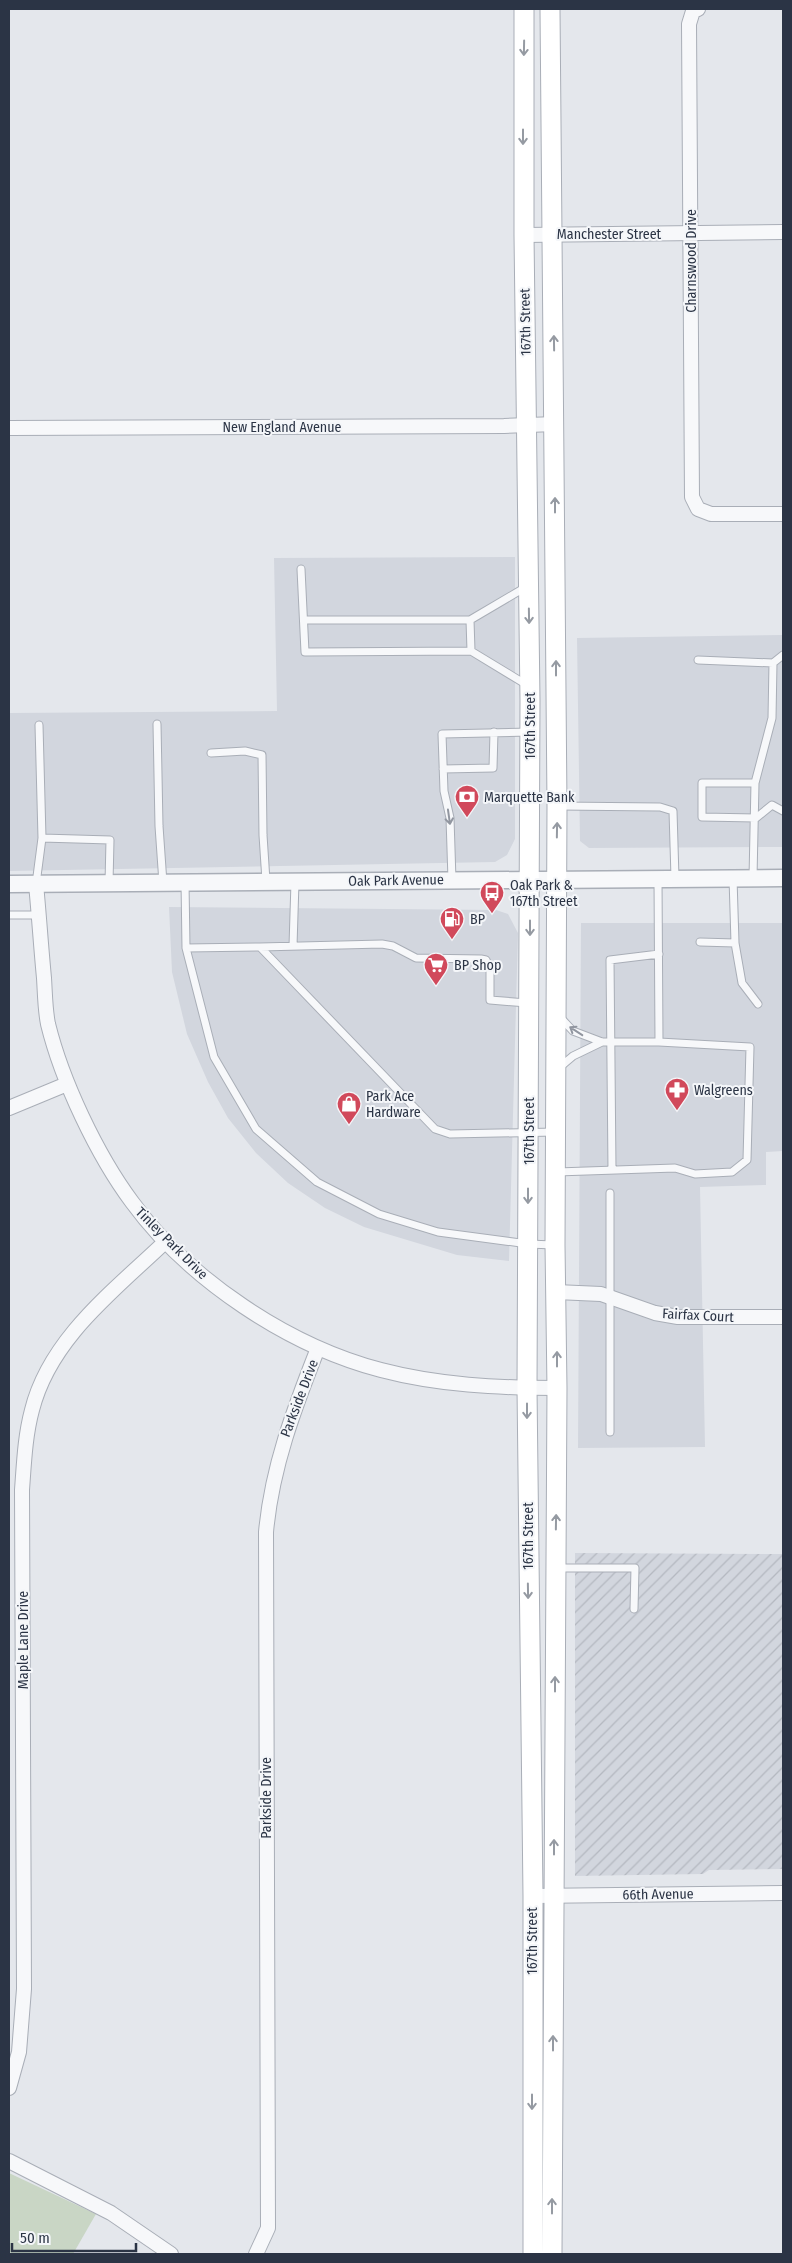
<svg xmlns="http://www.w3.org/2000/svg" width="792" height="2263" font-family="'Fira Sans Condensed',sans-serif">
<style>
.built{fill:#d2d6de}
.industrial{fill:url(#industrial-furrows)}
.park{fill:#c9d6c5}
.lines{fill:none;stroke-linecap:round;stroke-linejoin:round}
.service-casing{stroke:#a9aeb7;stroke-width:9}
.minor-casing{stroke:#a9aeb7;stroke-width:16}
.tertiary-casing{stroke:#a9aeb7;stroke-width:19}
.secondary-casing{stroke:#a9aeb7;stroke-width:21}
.service{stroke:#f7f8fa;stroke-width:7}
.minor{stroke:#f7f8fa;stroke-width:14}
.tertiary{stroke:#f7f8fa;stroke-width:16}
.secondary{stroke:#fff;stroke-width:19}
.oneway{stroke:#959aa2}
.oneway2{stroke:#9196a0}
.labels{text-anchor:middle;stroke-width:4;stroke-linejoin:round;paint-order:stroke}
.street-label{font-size:14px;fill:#2b3445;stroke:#f4f6f9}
.poi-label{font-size:14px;fill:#2b3445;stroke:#f4f6f9;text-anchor:start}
</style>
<defs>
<pattern id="industrial-furrows" width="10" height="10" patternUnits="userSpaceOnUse" patternTransform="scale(1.25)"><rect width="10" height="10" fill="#d2d6de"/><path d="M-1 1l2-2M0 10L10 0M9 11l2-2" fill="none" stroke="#b4b8c0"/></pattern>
</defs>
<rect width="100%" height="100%" fill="#e4e7ec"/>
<!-- built -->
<path class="built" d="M515 557V839L507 855 495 862 9 871V713L277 711 274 558Z
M783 635V847L589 848 580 841 577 638Z
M169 907 496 910 508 914 518 933 509 1261 457 1255 364 1227 325 1208 288 1183 256 1153 228 1118 208 1082 187 1034 172 972Z
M581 923H783V1151L766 1152V1185L700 1187 705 1447 578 1448Z"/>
<!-- industrial -->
<path class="industrial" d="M575 1553 783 1554V1869L709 1870 703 1874 575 1876Z"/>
<!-- park -->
<path class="park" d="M9 2173 96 2214 73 2254H9Z"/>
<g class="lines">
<defs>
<path id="service" d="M301 569 305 652 471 651 527 685
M304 620H470L526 587
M470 620 471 651
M698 660 773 663 772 718 755 783
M773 663 783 655
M157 724 159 826 163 883
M211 753 245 751 262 755 263 835 266 881
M443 769 493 768 494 732
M558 806 660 807 673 811 675 878
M42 838 110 840 109 883
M753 878 755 783H702V817L756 818 772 805 783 811
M452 880 450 818 444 791 442 734 530 732
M185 882 186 948 260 947 435 1129 450 1134 555 1132
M36 884 42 838 39 725
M9 915H38
M700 942 735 943 733 878
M735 943 742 983 758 1004
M293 946 295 882
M260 947 382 944 393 946 416 958 481 959 486 960 490 969V1000L527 1003
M186 948 214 1057 256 1129 317 1182 379 1214 438 1232 528 1244 554 1245
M559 1016 573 1031 602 1042H659L658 879
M560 1067 573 1056 602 1042
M612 1169 610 960 659 954
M557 1172 675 1168 695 1174 732 1172 747 1160 750 1047 659 1042
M610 1432V1193
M557 1568H635L634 1609"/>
<path id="minor" d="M698 9 693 11 689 24 692 497 698 509 711 514H783
M524 235 783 232
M9 428 504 426 555 424
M36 884C39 915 41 947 44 978 45 993 45 1009 48 1024 62 1081 97 1155 132 1202 189 1280 289 1346 381 1370 438 1385 498 1388 557 1388
M9 1108 67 1084
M556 1292 601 1294 655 1313 678 1317H783
M533 1896 783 1893
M9 2088 19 2052 24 1989 22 1490C24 1463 25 1436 32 1410 50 1338 115 1290 166 1241
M9 2161 111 2213 171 2254
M256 2254 268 2228 266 1532C272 1467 294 1409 318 1348"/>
<path id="tertiary" d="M9 884 783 878"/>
<path id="secondary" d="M524 9V235L530 700 527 1388 533 1896V2254
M550 9 557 806 555 1245 557 1388 552 2254"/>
</defs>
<!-- service casing -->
<use href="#service" class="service-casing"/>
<!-- minor casing -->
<use href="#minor" class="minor-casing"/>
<!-- tertiary casing -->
<use href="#tertiary" class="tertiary-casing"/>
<!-- secondary casing -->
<use href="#secondary" class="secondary-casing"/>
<!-- service -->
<use href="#service" class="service"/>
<!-- minor -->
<use href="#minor" class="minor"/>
<!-- tertiary -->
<use href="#tertiary" class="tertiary"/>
<!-- secondary -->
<use href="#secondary" class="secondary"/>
</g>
<!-- one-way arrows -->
<defs><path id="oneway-shaft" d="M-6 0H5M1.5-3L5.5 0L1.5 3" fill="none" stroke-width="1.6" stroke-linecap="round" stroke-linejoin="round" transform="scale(1.25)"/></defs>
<g class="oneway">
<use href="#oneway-shaft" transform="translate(524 48) rotate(91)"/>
<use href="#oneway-shaft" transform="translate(523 137) rotate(90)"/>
<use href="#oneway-shaft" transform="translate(554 343) rotate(-91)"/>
<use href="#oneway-shaft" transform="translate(555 505) rotate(-90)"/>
<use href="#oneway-shaft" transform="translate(529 616) rotate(89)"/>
<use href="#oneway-shaft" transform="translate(556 668) rotate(-90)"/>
<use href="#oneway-shaft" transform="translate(557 830) rotate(-89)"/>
<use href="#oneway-shaft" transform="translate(530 928) rotate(90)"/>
<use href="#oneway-shaft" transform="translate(528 1196) rotate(90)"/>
<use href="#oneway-shaft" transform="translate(557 1359) rotate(-90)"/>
<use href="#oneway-shaft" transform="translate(527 1411) rotate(90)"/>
<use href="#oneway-shaft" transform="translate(556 1522) rotate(-89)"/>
<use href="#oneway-shaft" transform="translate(528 1591) rotate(89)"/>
<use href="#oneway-shaft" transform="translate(555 1684) rotate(-90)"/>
<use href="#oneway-shaft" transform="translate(554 1847) rotate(-90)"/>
<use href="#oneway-shaft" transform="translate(553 2043) rotate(-90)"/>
<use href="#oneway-shaft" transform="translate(532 2102) rotate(90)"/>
<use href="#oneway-shaft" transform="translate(552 2206) rotate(-90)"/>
</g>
<g class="oneway2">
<use href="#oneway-shaft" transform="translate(449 817) rotate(82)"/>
<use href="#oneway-shaft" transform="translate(576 1031) rotate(-147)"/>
</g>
<!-- icons -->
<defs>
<symbol id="bank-pin" viewBox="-11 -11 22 30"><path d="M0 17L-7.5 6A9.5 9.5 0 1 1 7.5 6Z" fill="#d1495b" stroke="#f4f6f9"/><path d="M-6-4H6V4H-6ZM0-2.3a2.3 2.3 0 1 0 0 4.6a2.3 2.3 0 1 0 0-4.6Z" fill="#fff"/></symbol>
<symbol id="bus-pin" viewBox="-11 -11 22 30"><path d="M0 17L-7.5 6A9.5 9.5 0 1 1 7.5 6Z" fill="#d1495b" stroke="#f4f6f9"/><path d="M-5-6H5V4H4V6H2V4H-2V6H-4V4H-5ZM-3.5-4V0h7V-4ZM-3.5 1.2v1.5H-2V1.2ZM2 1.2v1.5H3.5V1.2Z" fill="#fff"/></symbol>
<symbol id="fuel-pin" viewBox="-11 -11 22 30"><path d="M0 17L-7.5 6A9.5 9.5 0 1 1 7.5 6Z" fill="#d1495b" stroke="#f4f6f9"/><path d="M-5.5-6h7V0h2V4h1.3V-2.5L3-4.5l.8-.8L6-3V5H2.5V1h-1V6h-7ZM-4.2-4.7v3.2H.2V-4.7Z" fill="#fff"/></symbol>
<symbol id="supermarket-pin" viewBox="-11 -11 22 30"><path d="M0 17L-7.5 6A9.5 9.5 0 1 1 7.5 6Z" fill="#d1495b" stroke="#f4f6f9"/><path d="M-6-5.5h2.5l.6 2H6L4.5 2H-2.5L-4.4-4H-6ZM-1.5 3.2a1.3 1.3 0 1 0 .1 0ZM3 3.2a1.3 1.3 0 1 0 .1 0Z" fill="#fff"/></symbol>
<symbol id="pharmacy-pin" viewBox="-11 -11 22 30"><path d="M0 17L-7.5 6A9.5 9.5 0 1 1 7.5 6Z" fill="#d1495b" stroke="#f4f6f9"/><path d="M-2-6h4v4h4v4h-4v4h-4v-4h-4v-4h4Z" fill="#fff"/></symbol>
<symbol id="shop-pin" viewBox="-11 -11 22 30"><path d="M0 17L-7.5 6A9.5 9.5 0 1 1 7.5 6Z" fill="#d1495b" stroke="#f4f6f9"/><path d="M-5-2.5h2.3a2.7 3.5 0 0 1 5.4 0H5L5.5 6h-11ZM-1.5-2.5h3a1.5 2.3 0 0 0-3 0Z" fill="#fff"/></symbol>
</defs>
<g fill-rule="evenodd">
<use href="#bank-pin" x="453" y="783" width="28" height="38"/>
<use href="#bus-pin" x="478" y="879" width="28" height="38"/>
<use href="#fuel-pin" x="438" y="905" width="28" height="38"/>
<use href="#supermarket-pin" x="422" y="951" width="28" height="38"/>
<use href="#pharmacy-pin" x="663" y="1076" width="28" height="38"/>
<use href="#shop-pin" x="335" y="1090" width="28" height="38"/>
</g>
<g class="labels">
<!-- street labels -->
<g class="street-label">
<text x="609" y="239">Manchester Street</text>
<text transform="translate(691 261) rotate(-90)" y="5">Charnswood Drive</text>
<text transform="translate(525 322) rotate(-91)" y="5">167th Street</text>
<text x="282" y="432">New England Avenue</text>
<text transform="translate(530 726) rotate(-90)" y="5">167th Street</text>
<text transform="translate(396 880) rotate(-1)" y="5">Oak Park Avenue</text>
<text transform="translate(529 1131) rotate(-90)" y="5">167th Street</text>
<text transform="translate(172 1243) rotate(45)" y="5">Tinley Park Drive</text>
<text transform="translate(698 1315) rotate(3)" y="5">Fairfax Court</text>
<text transform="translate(299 1398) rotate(-69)" y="5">Parkside Drive</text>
<text transform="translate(528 1536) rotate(-90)" y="5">167th Street</text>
<text transform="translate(23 1640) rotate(-90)" y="5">Maple Lane Drive</text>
<text transform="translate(266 1798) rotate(-90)" y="5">Parkside Drive</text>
<text transform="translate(658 1894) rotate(-1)" y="5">66th Avenue</text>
<text transform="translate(532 1941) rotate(-90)" y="5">167th Street</text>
</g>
<!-- poi labels -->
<g class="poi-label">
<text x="484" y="802">Marquette Bank</text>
<text x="510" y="890">Oak Park &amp;<tspan x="510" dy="16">167th Street</tspan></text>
<text x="470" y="924">BP</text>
<text x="454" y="970">BP Shop</text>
<text x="694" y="1095">Walgreens</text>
<text x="366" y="1101">Park Ace<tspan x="366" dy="16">Hardware</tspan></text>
</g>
</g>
<!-- border -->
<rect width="792" height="2263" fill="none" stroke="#2b3445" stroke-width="20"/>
<!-- scale -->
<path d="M12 2243v8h124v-8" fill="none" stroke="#2b3445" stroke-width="2.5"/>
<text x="20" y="2243" font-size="15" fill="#2b3445" stroke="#f4f6f9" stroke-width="4" paint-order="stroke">50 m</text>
</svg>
